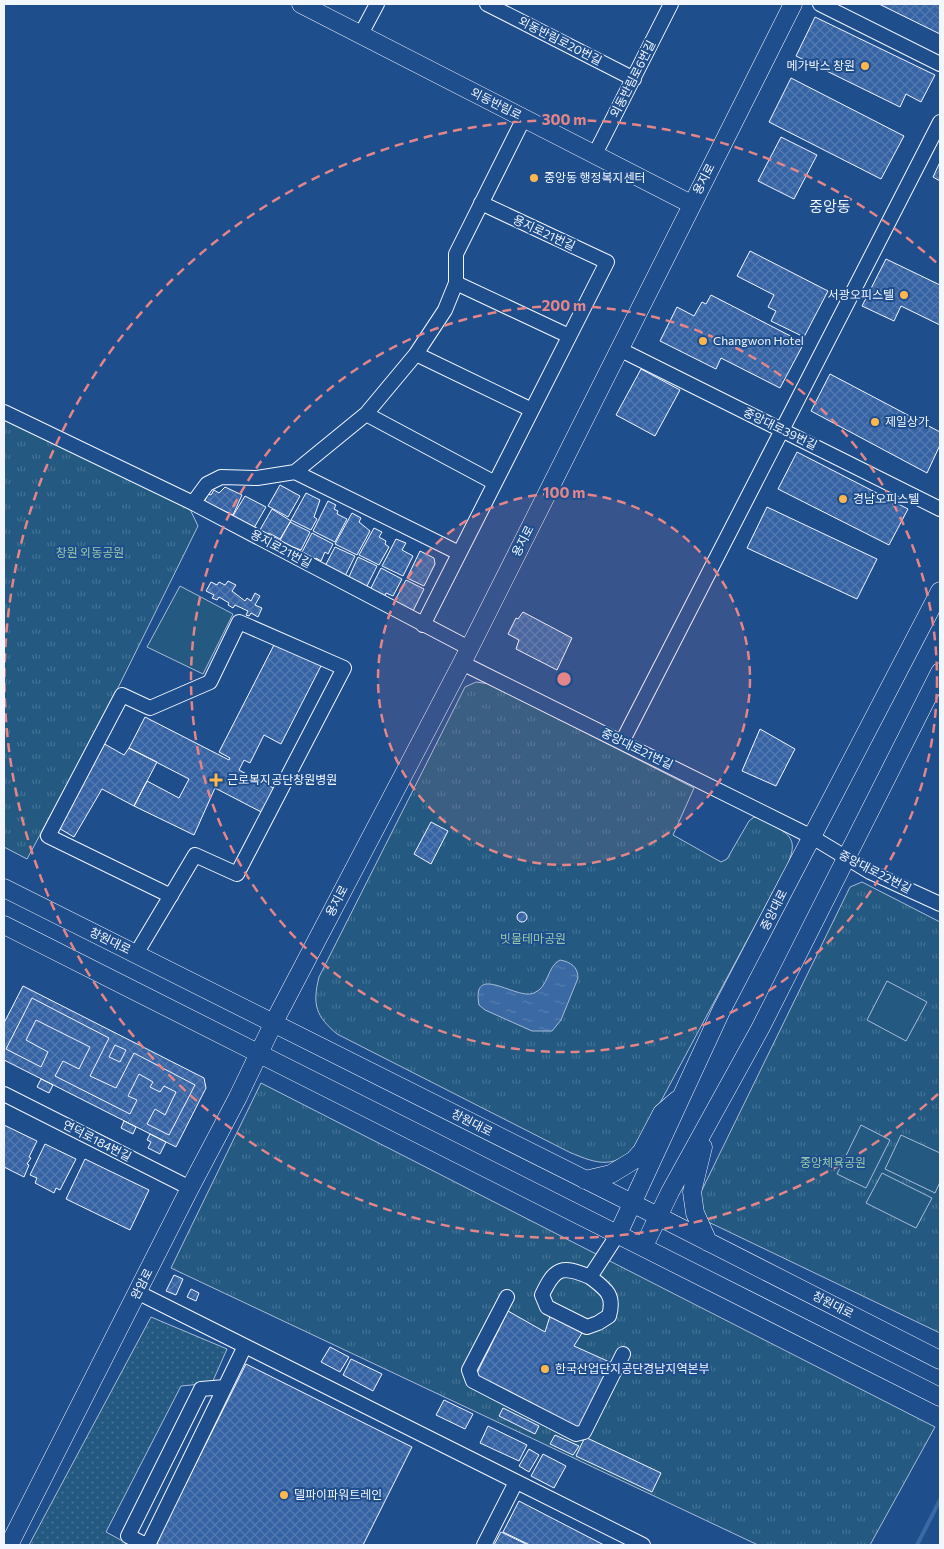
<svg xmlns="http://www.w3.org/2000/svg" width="944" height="1549" font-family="Commissioner,'Noto Sans KR',sans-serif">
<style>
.grass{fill:url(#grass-dots);stroke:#a8bbd7}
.park{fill:url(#park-tufts);stroke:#a8bbd7}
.pitch{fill:#245a82;stroke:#a8bbd7}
.water{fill:url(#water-ripples);stroke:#a8bbd7}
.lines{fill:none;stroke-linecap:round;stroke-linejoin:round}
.stream{stroke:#3b69a3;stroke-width:4}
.building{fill:url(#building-cross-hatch);stroke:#f2f6ff}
.minor-casing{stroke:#f2f6ff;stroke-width:16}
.major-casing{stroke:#f2f6ff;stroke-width:19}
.minor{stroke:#1f4e8c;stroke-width:14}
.major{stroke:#1f4e8c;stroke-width:18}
.ring{fill:none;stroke:#e38589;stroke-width:2.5;stroke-dasharray:9 6}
.poi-dot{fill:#ffb74d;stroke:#1f4e8c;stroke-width:2}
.labels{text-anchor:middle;stroke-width:4;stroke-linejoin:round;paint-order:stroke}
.street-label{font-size:12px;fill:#f2f6ff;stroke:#1f4e8c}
.poi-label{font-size:12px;fill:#f2f6ff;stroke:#1f4e8c;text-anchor:start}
.park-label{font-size:12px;fill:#97c8a6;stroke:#1f4e8c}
.quarter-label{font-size:15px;fill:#f2f6ff;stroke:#1f4e8c}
.centre{fill:#e38589;stroke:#1f4e8c;stroke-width:2.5}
.ring-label{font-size:15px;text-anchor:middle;font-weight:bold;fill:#e38589;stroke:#1f4e8c;stroke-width:4;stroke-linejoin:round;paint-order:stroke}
</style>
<defs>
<pattern id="grass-dots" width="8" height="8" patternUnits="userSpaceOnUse" patternTransform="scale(1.25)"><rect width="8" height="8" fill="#245a82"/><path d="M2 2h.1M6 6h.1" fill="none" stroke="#447295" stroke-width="1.8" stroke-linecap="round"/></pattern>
<pattern id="park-tufts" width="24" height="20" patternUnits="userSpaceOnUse" patternTransform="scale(1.25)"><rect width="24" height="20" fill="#245a82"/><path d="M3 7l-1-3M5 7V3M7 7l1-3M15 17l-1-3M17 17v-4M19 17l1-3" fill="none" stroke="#447295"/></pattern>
<pattern id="water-ripples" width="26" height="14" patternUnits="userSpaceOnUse" patternTransform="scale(1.25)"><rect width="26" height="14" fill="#3b69a3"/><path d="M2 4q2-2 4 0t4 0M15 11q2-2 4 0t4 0" fill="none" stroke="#587fb1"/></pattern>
<pattern id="building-cross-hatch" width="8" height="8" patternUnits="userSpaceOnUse" patternTransform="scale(1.25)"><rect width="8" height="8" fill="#3563a3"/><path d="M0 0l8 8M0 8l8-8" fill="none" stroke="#537ab1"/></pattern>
</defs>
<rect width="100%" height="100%" fill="#1f4e8c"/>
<!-- grass -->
<path class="grass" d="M151 1317 227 1349 212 1383 181 1386 106 1532 130 1545H29Z"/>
<!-- park -->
<path class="park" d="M4 415 188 505 198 526 109 706 27 859 4 847Z
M476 682 490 684 694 788 673 835 721 862 727 859 749 821 754 817C762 818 770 823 777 827 795 838 795 845 788 864L638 1144C615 1169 599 1165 569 1152L337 1034C316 1016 312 1005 319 977L465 687Z
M862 882 940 922V1333L700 1218 699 1196 850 887Z
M261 1083 935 1427 870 1545H758L171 1268Z"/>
<!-- pitch -->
<path class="pitch" d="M180 586 233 614 203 674 147 647Z
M887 981 927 1002 906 1041 867 1020Z
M861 1125 890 1140 866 1188 837 1174Z
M901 1135 940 1153V1182L935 1193 885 1169Z
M882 1173 932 1198 916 1228 866 1203Z"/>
<!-- water -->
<path class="water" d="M560 960C571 962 578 967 578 978L561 1020 552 1031H532L485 1010 479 1005C471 961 517 1001 534 993 549 987 547 966 560 960Z"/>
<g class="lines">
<!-- stream -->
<path class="stream" d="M917 1545 940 1500"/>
</g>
<!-- building -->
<path class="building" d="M879 4H940V34Z
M815 17 935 75 921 102 906 94 900 107 796 56Z
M791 78 904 136 881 179 769 122Z
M781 137 817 155 794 199 758 181Z
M940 162V181L933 177Z
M750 251 828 291 804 337 771 321 776 311 768 307 774 295 737 276Z
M886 259 940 285V325L901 306 894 321 862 306Z
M711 295 804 343 780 388 721 358 716 369 660 341 677 307 694 316 702 302 706 304Z
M641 369 680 390 655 436 616 415Z
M830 374 940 432V445L927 473 811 411Z
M797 452 908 509 889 545 778 489Z
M280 485 300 496 288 517 268 506Z
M225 487 242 495 233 515 218 508 216 511 203 505 208 494 211 495 214 490 219 493Z
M306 493 320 500 314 517 317 519 311 530 291 520Z
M245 496 266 507 254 528 231 519Z
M328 501 336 505 334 509 338 511 337 514 347 519 335 542 313 531Z
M767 507 877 559 857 599 747 548Z
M272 509 291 521 280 539 269 533 265 539 257 535Z
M352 513 361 518 359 522 370 531 357 555 335 544Z
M290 522 310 532 301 550 279 542Z
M374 528 382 532 379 537 386 541 385 544 389 547 379 565 359 555Z
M312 533 333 544 328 554 325 552 321 561 316 558 314 563 300 556Z
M396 539 406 543 402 550 413 556 403 576 382 566Z
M335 547 355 556 344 578 324 568Z
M420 551 434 558 435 564 424 586 407 578Z
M358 557 377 566 366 588 348 579Z
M381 568 402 579 393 596 386 593 384 597 370 590Z
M406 580 424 589 413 611 394 602Z
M228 581 236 585 232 591 245 601 247 598 251 601 255 593 260 596 255 605 262 608 258 617 251 613 249 616 246 615 248 611 235 605 233 608 228 605 229 603 219 597 217 600 212 598 214 595 206 591 211 582 217 585 219 582 225 585Z
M523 612 572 638 557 670 516 649 519 640 508 634 516 618 518 619Z
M276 641 322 664 281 744 264 735 250 763 244 760 239 770 277 790 265 814 215 788 194 835 134 806 147 781 179 798 189 779 129 748 145 717 229 760 230 758 219 752Z
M760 729 795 749 776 786 742 771Z
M101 742 124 755 129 748 157 762 134 806 102 789 74 837 57 827Z
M431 822 448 831 431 864 414 854Z
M517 917a5 5 0 1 1 10 0a5 5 0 1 1-10 0Z
M23 986 204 1078 206 1088 176 1147 4 1060V1023Z
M32 998 109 1038 90 1076 116 1088 134 1053 195 1085 169 1135 147 1124 155 1109 165 1115 176 1092 164 1086 160 1092 150 1087 153 1082 139 1074 128 1096 137 1100 130 1114 55 1076 63 1061 79 1069 90 1047 36 1020 26 1040 48 1052 41 1067 6 1049Z
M115 1045 126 1050 120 1062 109 1057Z
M41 1079 53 1085 49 1093 37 1087Z
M124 1121 136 1127 133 1134 121 1128Z
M4 1125 37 1141 29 1157 31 1158 27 1164 29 1165 24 1177 4 1167Z
M150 1134 166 1142 160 1154 148 1148 151 1142 147 1140Z
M45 1144 76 1159 60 1190 56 1188 54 1193 35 1183 37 1178 30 1175Z
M85 1159 149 1190 130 1230 66 1199Z
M174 1275 183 1279 176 1295 166 1291Z
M191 1289 199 1293 196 1301 187 1297Z
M508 1311 545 1332 550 1316 582 1333 574 1346 614 1364 581 1429 476 1375Z
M330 1347 349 1357 340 1372 321 1362Z
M351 1359 382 1374 373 1391 343 1375Z
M246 1364 412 1447 363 1545H160L156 1543Z
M444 1400 473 1414 465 1429 436 1415Z
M503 1408 539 1426 535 1434 499 1416Z
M488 1426 527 1445 519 1461 480 1443Z
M555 1435 579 1446 573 1455 550 1444Z
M585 1437 661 1473 652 1492 576 1456Z
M529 1449 539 1455 529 1472 519 1466Z
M543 1454 566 1466 554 1488 531 1476Z
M519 1501 604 1545H530L503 1532Z
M501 1532 528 1545H494Z"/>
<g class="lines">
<defs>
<path id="minor" d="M487 4 634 79
M820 4 940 64
M361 34 377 4
M595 154 671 4
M456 283 569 336
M619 349 940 509
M416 354 532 410
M4 412 193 503
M366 414 495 483
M295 472 459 553
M423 625 607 262 481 203
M469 648 193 503 207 484 221 477 257 478 295 472 366 414 416 354 445 310 456 283V254L524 118
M462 663 812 837 870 872 940 904
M622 742 940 122
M136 954 195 855 237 874 344 668 239 622 210 682 150 708 122 695 48 836 171 896
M4 1094 190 1188
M590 1277C606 1289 615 1295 609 1316L598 1323 587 1327 547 1307 542 1295C555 1267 562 1265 590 1277L618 1234
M137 1292 643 1545
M507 1297 469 1370 473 1381 576 1434 584 1432 623 1354
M146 1545 128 1536 201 1389 225 1387
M148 1545 245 1346
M484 1545 516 1482"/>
<path id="major" d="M301 4 691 204
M4 888 634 1204 940 1360
M4 925 940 1397
M703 1147 692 1192 695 1213 708 1242
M585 1180 611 1174 634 1160 642 1151 662 1113 677 1100
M618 1234 721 1011 940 591
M644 1246 670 1192 761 1027 940 672
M9 1545 190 1188 238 1097 274 1022 462 663 793 4"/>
</defs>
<!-- minor casing -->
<use href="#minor" class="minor-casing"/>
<!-- major casing -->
<use href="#major" class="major-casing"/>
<!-- minor -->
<use href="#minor" class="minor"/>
<!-- major -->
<use href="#major" class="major"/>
</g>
<!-- distance rings -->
<circle cx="564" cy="679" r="186" fill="#e38589" fill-opacity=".12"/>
<g class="ring">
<circle cx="564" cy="679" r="186"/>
<circle cx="564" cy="679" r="373"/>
<path d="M938 1094A559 559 0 1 1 938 264"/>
</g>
<!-- markers -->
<g class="poi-dot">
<circle cx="865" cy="66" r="5"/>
<circle cx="534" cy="178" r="5"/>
<circle cx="904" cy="295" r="5"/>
<circle cx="703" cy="341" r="5"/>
<circle cx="875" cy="422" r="5"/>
<circle cx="843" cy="499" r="5"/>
<path d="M213.5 772.5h5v5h5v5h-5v5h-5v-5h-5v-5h5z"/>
<circle cx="545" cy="1369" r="5"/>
<circle cx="284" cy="1495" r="5"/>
</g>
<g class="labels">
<!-- street labels -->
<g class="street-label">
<text transform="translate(560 41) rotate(27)" y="4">외동반림로20번길</text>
<text transform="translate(633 79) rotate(-63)" y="4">외동반림로6번길</text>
<text transform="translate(496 104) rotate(27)" y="4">외동반림로</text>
<text transform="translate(704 179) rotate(-63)" y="4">용지로</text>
<text transform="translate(544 233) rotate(25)" y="4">용지로21번길</text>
<text transform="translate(780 429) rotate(26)" y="4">중앙대로39번길</text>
<text transform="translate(523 541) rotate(-63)" y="4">용지로</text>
<text transform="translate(281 549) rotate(28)" y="4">용지로21번길</text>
<text transform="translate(637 749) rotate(26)" y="4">중앙대로21번길</text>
<text transform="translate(875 872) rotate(27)" y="4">중앙대로22번길</text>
<text transform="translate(337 901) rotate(-62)" y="4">용지로</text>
<text transform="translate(774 910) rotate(-63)" y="4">중앙대로</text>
<text transform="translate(110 941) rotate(26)" y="4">창원대로</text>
<text transform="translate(472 1123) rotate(27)" y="4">창원대로</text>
<text transform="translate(97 1141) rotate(27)" y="4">연덕로184번길</text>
<text transform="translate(142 1284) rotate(-63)" y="4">완암로</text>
<text transform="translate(833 1305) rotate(27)" y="4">창원대로</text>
</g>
<!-- poi labels -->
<g class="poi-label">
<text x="855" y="70" text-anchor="end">메가박스 창원</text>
<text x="544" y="182">중앙동 행정복지센터</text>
<text x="894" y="299" text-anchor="end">서광오피스텔</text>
<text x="713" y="345">Changwon Hotel</text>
<text x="885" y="426">제일상가</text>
<text x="853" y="503">경남오피스텔</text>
<text x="227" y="784">근로복지공단창원병원</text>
<text x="555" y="1373">한국산업단지공단경남지역본부</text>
<text x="294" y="1499">델파이파워트레인</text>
</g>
<!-- park labels -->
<g class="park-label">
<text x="90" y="557">창원 외동공원</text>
<text x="533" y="943">빗물테마공원</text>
<text x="833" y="1167">중앙체육공원</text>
</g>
<!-- quarter labels -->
<g class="quarter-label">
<text x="830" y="212">중앙동</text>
</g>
</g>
<circle cx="564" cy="679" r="8" class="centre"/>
<g class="ring-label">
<text x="564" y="125">300 m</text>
<text x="564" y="311">200 m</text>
<text x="564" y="498">100 m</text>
</g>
<!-- border -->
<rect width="944" height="1549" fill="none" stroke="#f2f6ff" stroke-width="10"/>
</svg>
